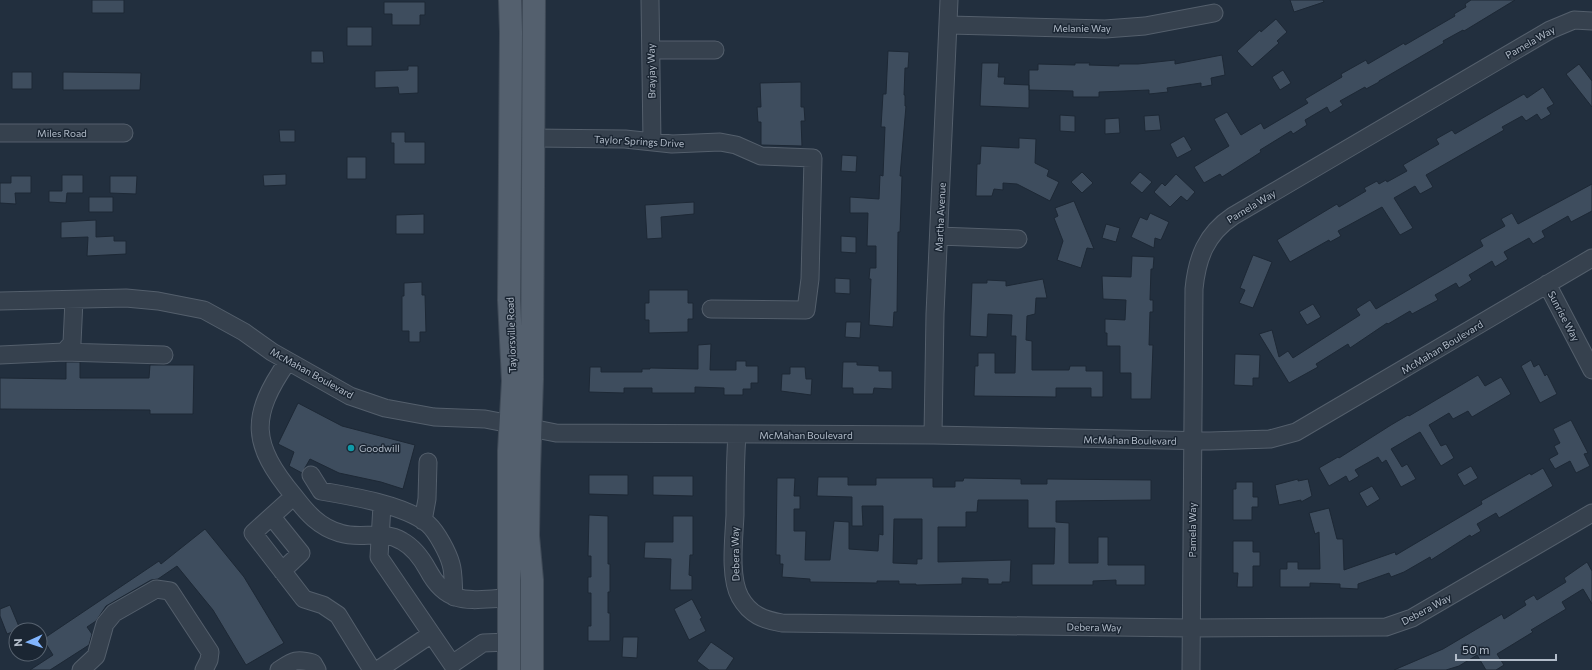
<svg xmlns="http://www.w3.org/2000/svg" width="1592" height="670" font-family="Commissioner,sans-serif">
<style>
.building{fill:#3e4d5e;stroke:#1d2835;fill-rule:evenodd}
.lines{fill:none;stroke-linecap:round;stroke-linejoin:round}
.minor-casing{stroke:#545f6c;stroke-width:19}
.major-casing{stroke:#3f4a57;stroke-width:24}
.minor{stroke:#36414e;stroke-width:17}
.major{stroke:#54606e;stroke-width:22}
.culture-dot{fill:#0f9aa8;stroke:#1b2633;stroke-width:1.5}
.labels{text-anchor:middle;stroke-width:3;stroke-linejoin:round;paint-order:stroke}
.street-label{font-size:10px;fill:#b2bcc9;stroke:#1b2633}
.poi-label{font-size:10px;fill:#b2bcc9;stroke:#1b2633;text-anchor:start}
</style>
<rect width="100%" height="100%" fill="#222f3e"/>
<!-- building -->
<path class="building" d="M92 0H124V13H92Z
M1290 0H1323L1324 2 1294 12Z
M1471 0H1515L1464 31 1463 30 1443 41 1444 43 1379 81V82L1366 89 1365 87 1340 101 1343 105 1330 113 1327 107 1305 120 1307 125 1293 134 1291 131 1260 150 1261 152 1222 177 1220 174 1204 183 1194 167 1229 146 1214 119 1227 112 1241 135 1261 123 1264 129 1308 103 1305 99 1342 77 1341 74 1366 60 1368 64 1404 43 1405 45 1455 16 1454 14 1466 7 1465 4Z
M384 2H425V15H420V25H392V14H384Z
M1276 19 1287 32 1277 41 1279 43 1252 67 1237 51 1260 30 1261 32Z
M347 27H372V46H347Z
M311 51H323L324 63H311Z
M888 51 909 52 908 68H905L904 95H905V106H906L900 176H902L900 232H898L897 312H894L893 327 869 325 871 279H869L870 268H876V246H867L868 213H850V197L879 199 880 175 883 176 885 127H881L883 94H886Z
M1222 55 1225 75 1211 78 1212 85 1201 87V83L1167 88 1168 92 1149 94V90L1099 92V97H1073V91L1029 90V70H1038V64L1075 65V63H1090L1089 65 1119 66V64H1138L1175 60V64Z
M982 63H999L998 77H1005L1004 84 1029 85V108L980 106Z
M1579 64 1592 81V107L1566 74Z
M408 66H418V93L399 94 398 87 375 88V71L408 70Z
M1283 70 1291 83 1280 90 1272 77Z
M12 72H32V89H12Z
M63 72 141 73 140 90H63Z
M801 82V107H804L805 121H801L802 146 761 145V122H758L757 107H761L760 83Z
M1543 87 1554 104 1547 108 1551 114 1541 120 1537 114 1526 121 1522 116 1502 127 1504 130 1426 175 1433 187 1420 194 1415 186 1394 198 1413 228 1400 235 1382 207 1338 231 1341 236 1330 242 1329 240 1290 262 1277 240 1337 204 1339 207 1366 191 1364 188 1377 181 1379 184 1386 180 1387 182 1407 171 1403 165 1439 144 1436 139 1452 130 1455 134 1524 94 1527 98Z
M1060 115 1075 116V132L1060 131Z
M1159 115 1161 130 1145 131 1144 116Z
M1119 118 1120 133 1105 134V119Z
M279 130H295V142H280Z
M391 132H405V142H425V164H394V143H391Z
M1184 136 1192 150 1177 158 1170 144Z
M1019 138 1036 139 1035 163 1049 170 1047 176 1059 182 1050 201 1017 184 1003 183V190L994 189 992 196H976L977 164H980L981 146 1019 148Z
M842 155 857 156 856 172 841 171Z
M347 157H366V179H347Z
M1082 172 1093 183 1082 193 1071 182Z
M1140 172 1152 182 1142 193 1130 183Z
M286 174V185L264 186 263 175Z
M1176 174 1195 192 1187 201 1181 196 1170 207 1154 192 1162 183 1165 186Z
M62 175H83V193H67L66 203 49 202V191H62Z
M11 176H31V193H15L16 204 0 203V183H11Z
M110 176H137L136 194 110 193Z
M1592 184V211L1571 222 1568 216 1542 231 1545 237 1533 244 1529 238 1504 252 1508 259 1495 267 1492 261 1469 275 1472 280 1459 288 1456 283 1435 295 1438 300 1412 314 1410 311 1388 324 1387 323 1350 348 1348 344 1316 364 1318 367 1289 383 1259 334 1272 330 1279 357 1288 351 1293 358 1360 315 1356 309 1370 300 1376 309 1483 246 1480 240 1505 226 1501 219 1512 213 1518 224Z
M89 197H113V212H89Z
M1074 201 1094 249 1087 248 1081 268 1057 260 1063 241 1054 218 1058 216 1055 208Z
M694 202V214L661 217 662 238 647 239 645 205Z
M1150 213 1169 222 1161 240 1155 238 1154 248 1131 237 1140 217 1147 220Z
M424 214V234H396V215Z
M96 220V237L114 236V241H126V254L87 256 88 237 61 238V222Z
M1106 224 1120 228 1116 242 1102 238Z
M841 236 856 237V253L841 252Z
M1253 255 1272 262 1253 308 1239 303 1245 290 1240 288Z
M1132 256 1154 257 1153 269H1151L1150 300H1153V312H1150L1149 345H1153L1151 399H1131V373H1120V346H1107V333H1105V319L1125 320 1126 300 1103 299 1102 276 1131 277Z
M835 278 850 279V294L835 293Z
M1043 279 1047 298H1036L1035 314 1027 316 1026 340 1032 341V370H1069L1070 366H1086V371H1103V397H1091V388H1056V397L974 396 975 366H978V353H995V373H1015L1016 336H1011L1012 315 988 314 987 337 970 336 972 283H987V280L1006 281V286Z
M422 282V295H425L426 332H420V342H409V331H402V296H404V283Z
M649 290H688V303H693V319H688V332L649 333V320H645V303H649Z
M1313 304 1321 317 1307 325 1299 312Z
M846 322H861L860 338 845 337Z
M711 344 710 370H736V361H746V366H758V383H751V389H743V395H724V388L695 387V393H652V388H624V393L589 392 590 367H601V372H642V369H650V368L698 369V345Z
M1235 354 1260 355 1259 378H1253V386L1234 385Z
M1531 360 1534 367 1539 364 1545 376 1547 374 1557 394 1540 403 1521 366Z
M66 362H80V378H149L150 365H194L193 414H150V410L0 409V378L66 379Z
M843 362H857V365L879 366V371H892V389L874 388 873 394H853V388H842Z
M790 367H805L806 379H812L811 395 781 391 782 374H790Z
M1478 375 1485 386 1501 377 1511 394 1472 417 1468 411 1453 419 1449 413 1429 425 1441 446 1446 444 1454 458 1441 466 1420 432 1391 449 1402 467 1407 464 1416 479 1401 487 1386 460 1382 463 1378 457 1355 470 1359 476 1349 482 1346 476 1329 486 1319 468 1338 457 1339 458 1391 425 1408 415 1409 416Z
M298 403 342 426 415 445 403 489 381 482 339 473 310 459 302 473 289 466 294 452 278 444Z
M1571 420 1588 453 1584 454 1590 466 1576 473 1570 461 1555 469 1549 459 1558 454 1554 446 1560 443 1553 429Z
M1471 466 1478 478 1464 486 1457 474Z
M1543 468 1553 486 1499 518 1496 513 1477 524 1481 531 1471 537 1470 535 1431 560 1430 557 1404 572 1391 577 1389 573 1358 584V589L1340 588V584L1310 583V587H1280V569H1287V562H1298V569H1320L1319 532 1315 534 1309 513 1329 508 1337 539H1343L1344 570 1395 552 1396 555 1482 504 1481 501 1530 473 1531 475Z
M589 475H628V495L589 494Z
M653 476H693V496L653 495Z
M818 477H848V485H876V478H933V487H955V481H963L964 478 1021 479V484H1047V479L1151 480V500L1056 501V522L1069 523V563H1098V537H1108V565H1145V585H1116V580L1093 581V585H1032V564H1054L1055 528H1028V500H978L977 512H966V527H938V562L1011 560 1010 582H1002V584H988V579L962 578V584L916 585V584H899V581H877V583L810 582V579L782 577 783 564H780V555H776L777 478H795L794 496H800V509H794V531H806L805 560H830L834 521 849 522V549L878 551 879 534 883 535V506H862L863 526H852V497L817 496ZM894 519H922V559H917V564L893 563Z
M1298 479V481L1308 479 1312 496 1301 502V500L1279 505 1275 485Z
M1236 482H1253V497H1258V507H1252V520H1233V489H1236Z
M1372 486 1380 499 1367 507 1359 493Z
M589 515 608 516V564H610V592H608V613H610V641H588V626H591V593H588V577H591V556H588Z
M673 516H693V555H690L689 575 692 576V590H670L671 559 644 558 645 542H673Z
M205 529 244 577 284 643 246 665 213 610 177 566 158 579 151 580 106 606 96 621 87 627 92 634 89 645 50 670H30L53 655 43 639 159 561 161 564Z
M1233 541H1253V552H1260V566H1253V587H1237L1238 573H1233Z
M1587 562 1592 571V604L1583 589 1562 602 1566 609 1531 630 1533 632 1497 654 1504 665 1496 670H1486L1477 655 1459 666 1446 670H1394L1443 649 1502 614 1504 619 1526 605 1524 601 1534 595 1537 600 1566 582 1564 578Z
M692 599 702 618 700 619 706 631 689 640 674 609Z
M10 605 20 629 7 634 0 616V609Z
M623 637H638L637 658 622 657Z
M711 642 734 658 726 670H709L697 661Z"/>
<g class="lines">
<defs>
<path id="minor" d="M650 0 652 142
M949 25 1105 29 1145 26 1214 13
M651 50H715
M0 133H124
M533 138 625 139 672 144 720 142 736 145 761 156 813 158 810 279 806 310 711 309
M939 236 1018 239
M1547 284 1592 370
M0 301 126 298 158 301 204 310 244 332 272 352 350 396 385 408 434 417 485 419 556 433 933 435 1210 441 1270 439 1296 432 1592 258
M64 352 164 355
M0 355 64 352 72 343 74 300
M288 361C249 417 251 444 294 496 307 513 319 527 340 533 361 540 382 529 402 541 413 547 422 559 428 570 448 608 472 599 509 598
M737 435C735 461 735 488 735 515 734 538 729 577 740 597 750 615 764 620 782 623L1191 628 1386 627 1412 618 1592 513
M933 435 935 314 949 0
M311 475 321 491C351 496 405 505 428 524 437 532 448 553 451 564 454 574 453 587 454 597
M294 496 253 533 304 599 323 605 338 615 372 670
M382 505 379 557 452 664 483 643 509 642
M272 517 301 553 282 571
M423 521 427 499 428 462
M81 670 96 656 105 624 114 613 156 589 170 591 210 652 209 660 204 670
M279 670C293 661 296 658 313 663L317 670
M378 670 430 635
M1191 670 1194 289C1197 258 1206 234 1233 216L1550 30 1574 20 1592 21"/>
<path id="major" d="M509 670V451L513 381 509 300 511 32 510 0
M532 670V580L528 536 529 471 532 379 534 0"/>
</defs>
<!-- minor casing -->
<use href="#minor" class="minor-casing"/>
<!-- major casing -->
<use href="#major" class="major-casing"/>
<!-- minor -->
<use href="#minor" class="minor"/>
<!-- major -->
<use href="#major" class="major"/>
</g>
<!-- markers -->
<circle class="culture-dot" cx="351" cy="448" r="4"/>
<g class="labels">
<!-- street labels -->
<g class="street-label">
<text x="1082" y="32">Melanie Way</text>
<text transform="translate(1530 42) rotate(-30)" y="4">Pamela Way</text>
<text transform="translate(651 71) rotate(-91)" y="4">Brayjay Way</text>
<text x="62" y="137">Miles Road</text>
<text transform="translate(639 141) rotate(3)" y="4">Taylor Springs Drive</text>
<text transform="translate(1251 206) rotate(-31)" y="4">Pamela Way</text>
<text transform="translate(940 217) rotate(-87)" y="4">Martha Avenue</text>
<text transform="translate(1564 316) rotate(62)" y="4">Sunrise Way</text>
<text transform="translate(511 335) rotate(-92)" y="4">Taylorsville Road</text>
<text transform="translate(1442 347) rotate(-31)" y="4">McMahan Boulevard</text>
<text transform="translate(312 373) rotate(29)" y="4">McMahan Boulevard</text>
<text x="806" y="439">McMahan Boulevard</text>
<text transform="translate(1130 440) rotate(1)" y="4">McMahan Boulevard</text>
<text transform="translate(1192 530) rotate(-90)" y="4">Pamela Way</text>
<text transform="translate(735 554) rotate(-91)" y="4">Debera Way</text>
<text transform="translate(1426 609) rotate(-28)" y="4">Debera Way</text>
<text transform="translate(1094 627) rotate(1)" y="4">Debera Way</text>
</g>
<!-- poi labels -->
<g class="poi-label">
<text x="359" y="452">Goodwill</text>
</g>
</g>
<!-- north arrow -->
<g transform="translate(28 642) rotate(267)"><circle r="19" fill="#1b2633" stroke="#57626f"/>
<path d="M0-3L7 15L0 10L-7 15Z" fill="#82b5fe"/>
<text y="-6" font-size="11" font-weight="bold" text-anchor="middle" fill="#b2bcc9">N</text>
</g>
<!-- scale -->
<path d="M1456 654v6h100v-6" fill="none" stroke="#b2bcc9" stroke-width="2"/>
<text x="1462" y="654" font-size="12" fill="#b2bcc9" stroke="#1b2633" stroke-width="3" paint-order="stroke">50 m</text>
</svg>
